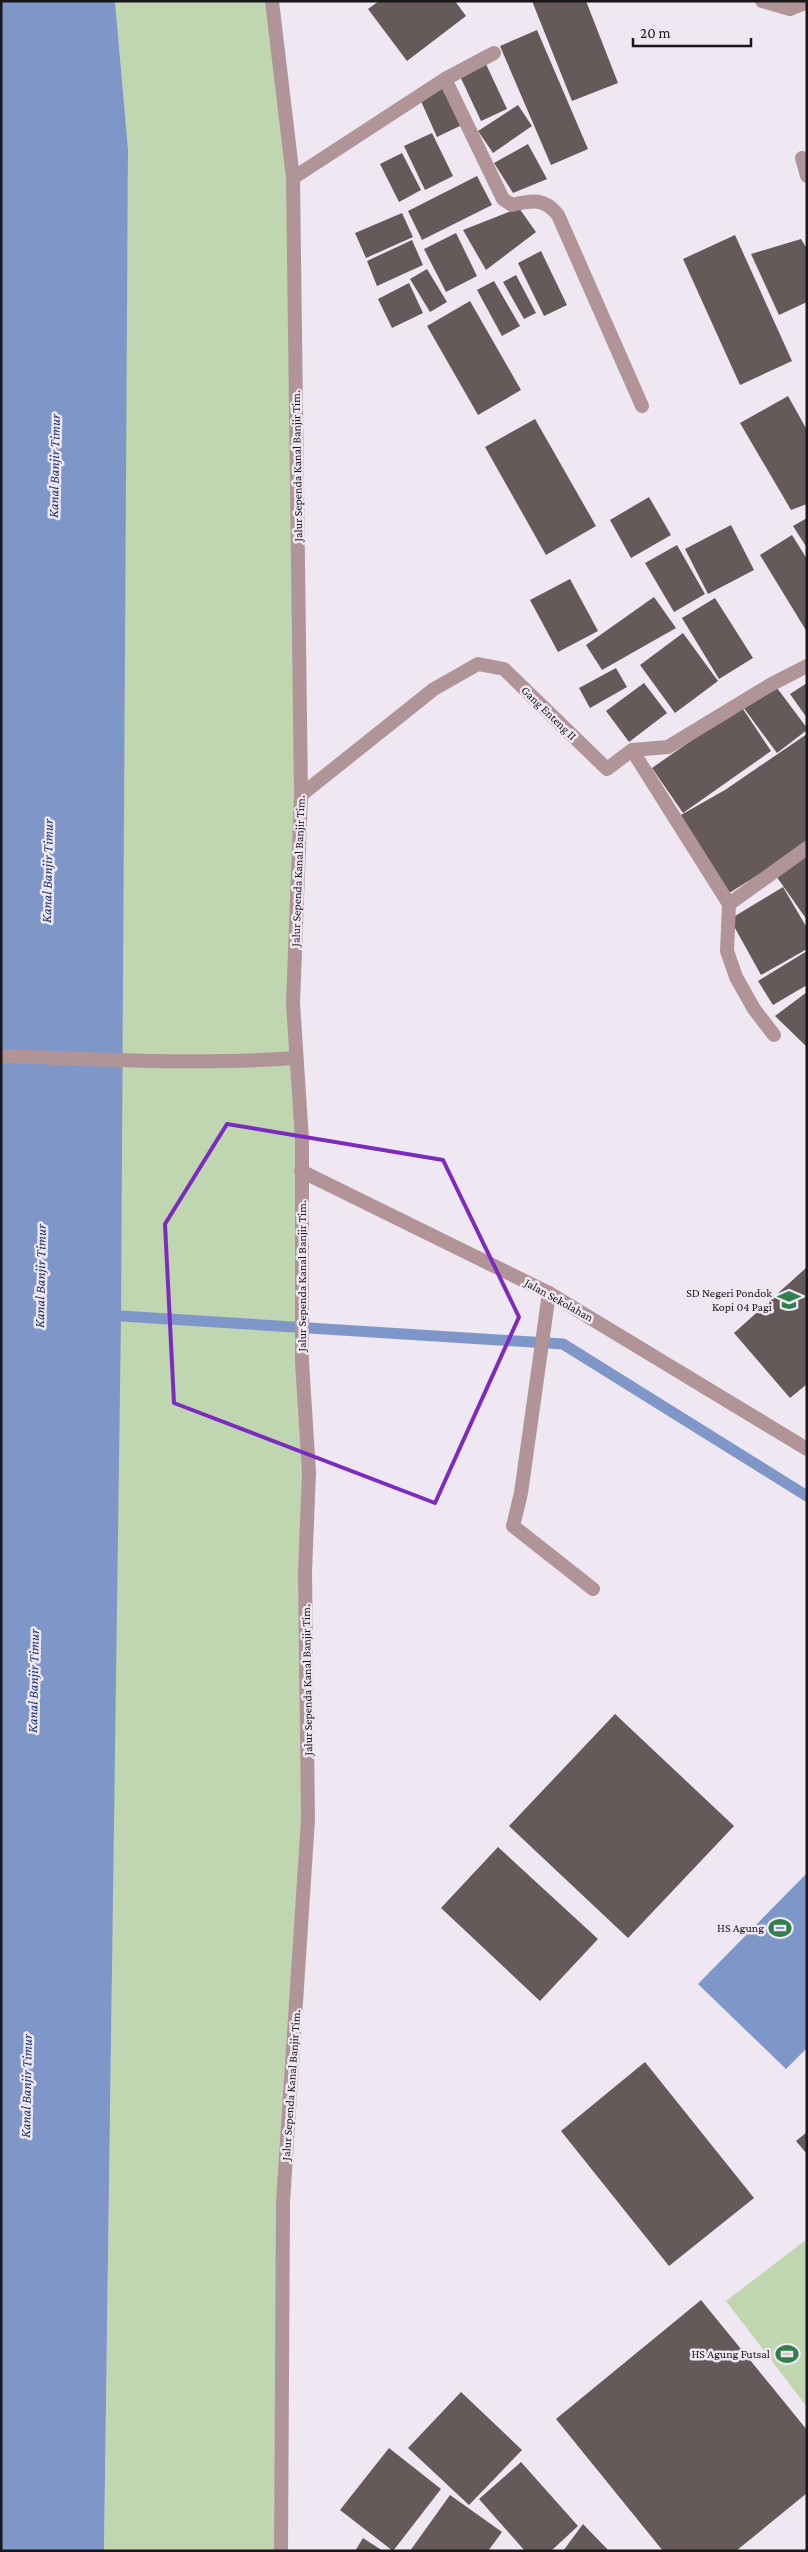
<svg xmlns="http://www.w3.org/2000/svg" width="808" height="2552" font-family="'Crimson Pro',serif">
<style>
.green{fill:#c0d6b0}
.water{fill:#7e97c8}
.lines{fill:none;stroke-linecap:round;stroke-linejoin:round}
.stream{stroke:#7e97c8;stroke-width:11}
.building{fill:#655959}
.service{stroke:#b19498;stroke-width:14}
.minor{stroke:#b19498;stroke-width:14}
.tertiary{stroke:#b19498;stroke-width:14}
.marked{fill:none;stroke:#7b2cbf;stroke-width:4;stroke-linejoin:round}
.labels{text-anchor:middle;stroke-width:5;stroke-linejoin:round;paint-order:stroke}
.street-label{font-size:12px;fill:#19171a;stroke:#efe7f2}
.poi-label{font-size:12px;fill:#19171a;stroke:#efe7f2;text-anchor:end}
.water-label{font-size:14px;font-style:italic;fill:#17326c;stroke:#efe7f2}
</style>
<rect width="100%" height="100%" fill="#efe7f2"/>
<!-- green -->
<path class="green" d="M115 1H272L293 178 296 1058 308 1819 283 2202 281 2551H104L111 2052 128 149Z
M807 2239V2407L726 2301Z"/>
<!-- water -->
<path class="water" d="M1 1H115L128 149 121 1316 104 2551H1Z
M807 1873V2048L786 2069 698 1984Z"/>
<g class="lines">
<!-- stream -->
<path class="stream" d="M109 1311 121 1316 563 1344 807 1496"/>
</g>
<!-- building -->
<path class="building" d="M379 1H455L466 16 407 61 368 9Z
M532 1H586L618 83 572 101Z
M537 30 588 149 551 165 500 46Z
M485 62 507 109 481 121 459 74Z
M447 86 464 124 437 137 420 99Z
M518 105 532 126 493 153 478 131Z
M432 133 453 176 425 190 404 146Z
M528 144 547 179 513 193 494 163Z
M402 153 421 190 399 202 380 164Z
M477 176 492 205 422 240 408 211Z
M519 208 536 232 486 270 463 230Z
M402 213 413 237 366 258 355 233Z
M456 233 477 276 446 292 424 249Z
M735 235 792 361 740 385 683 259Z
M801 239 807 249V302L779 315 751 254Z
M412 240 423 265 377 286 367 261Z
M541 251 567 305 544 316 518 263Z
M427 269 447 302 430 312 410 279Z
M516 275 536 313 524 319 503 282Z
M494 281 520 326 502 336 477 290Z
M409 283 423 313 392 328 378 299Z
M470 301 521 390 478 415 427 326Z
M788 396 807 430V504L791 510 740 423Z
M535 419 596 526 546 555 485 447Z
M649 497 671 535 631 558 610 520Z
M807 518V548L793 526Z
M731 525 754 570 708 594 685 549Z
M792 535 807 559V632L760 555Z
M677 545 705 594 674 612 645 563Z
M570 579 598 631 558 652 530 600Z
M654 597 676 628 602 670 586 645Z
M715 598 753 658 719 679 682 618Z
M683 633 718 681 675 713 640 665Z
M616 668 627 687 590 708 579 688Z
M644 683 667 713 629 742 606 711Z
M807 683V718L790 694Z
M774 684 807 728V730L777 753 743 707Z
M741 706 771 751 683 813 652 768Z
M807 734V841L771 867 726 895 679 816 725 790Z
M807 851V920L774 873Z
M783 887 807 928V949L761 975 730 919Z
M807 951V985L773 1005 758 981Z
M807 992V1047L775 1016Z
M807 1267V1384L790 1398 734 1333Z
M615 1714 734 1826 628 1938 509 1826Z
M498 1847 598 1939 540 2001 441 1908Z
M645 2062 754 2198 669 2266 561 2131Z
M807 2132V2154L796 2141Z
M701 2300 807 2430V2493L736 2551H663L556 2419Z
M461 2392 522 2450 469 2505 408 2448Z
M389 2448 441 2489 393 2551 340 2510Z
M521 2462 578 2526 551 2551H525L479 2499Z
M450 2495 502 2532 488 2551H410Z
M583 2524 609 2551H563Z
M363 2538 383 2551H355Z"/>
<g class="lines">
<!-- service -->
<path class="service" d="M762 1 790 9 807 2
M549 1293 521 1493 513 1526 593 1589"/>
<!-- minor -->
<path class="minor" d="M445 79 503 199 512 205C532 200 545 198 558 215L642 406
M802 158 807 176
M293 178 445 79 494 53
M632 750 729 904 727 951 736 977 754 1009 774 1035
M301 795 434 689 478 664 504 669 607 769 632 750 668 747 770 685 807 666
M729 904 807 848
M1 1056C99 1059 198 1065 296 1058
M301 1171 549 1293 807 1449"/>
<!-- tertiary -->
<path class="tertiary" d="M272 1 293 178 301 795 293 1003 302 1140V1362L309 1472 305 1572 308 1819 283 2202 281 2551"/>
</g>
<!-- marked area -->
<path class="marked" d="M227 1124 443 1160 519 1317 435 1503 174 1403 165 1224Z"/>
<!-- icons -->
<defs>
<symbol id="school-bare" viewBox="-9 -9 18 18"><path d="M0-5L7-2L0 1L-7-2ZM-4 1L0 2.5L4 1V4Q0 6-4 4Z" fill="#327e4d" stroke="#efe7f2" stroke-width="2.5" paint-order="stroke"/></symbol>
<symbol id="stadium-bare" viewBox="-9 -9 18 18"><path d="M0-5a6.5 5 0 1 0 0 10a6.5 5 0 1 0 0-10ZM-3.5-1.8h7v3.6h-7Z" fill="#327e4d" stroke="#efe7f2" stroke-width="2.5" paint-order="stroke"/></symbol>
</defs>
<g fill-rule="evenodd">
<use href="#school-bare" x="773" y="1284" width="32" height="32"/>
<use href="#stadium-bare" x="764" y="1912" width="32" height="32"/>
<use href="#stadium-bare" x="771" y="2338" width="32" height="32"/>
</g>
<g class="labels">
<!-- street labels -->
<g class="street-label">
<text transform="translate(297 466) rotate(-91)" y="4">Jalur Sependa Kanal Banjir Tim.</text>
<text transform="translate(549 713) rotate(44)" y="4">Gang Enteng II</text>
<text transform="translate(298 871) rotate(-88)" y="4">Jalur Sependa Kanal Banjir Tim.</text>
<text transform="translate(302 1276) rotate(-90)" y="4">Jalur Sependa Kanal Banjir Tim.</text>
<text transform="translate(559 1300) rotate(29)" y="4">Jalan Sekolahan</text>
<text transform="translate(307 1680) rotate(-91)" y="4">Jalur Sependa Kanal Banjir Tim.</text>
<text transform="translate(291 2085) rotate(-86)" y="4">Jalur Sependa Kanal Banjir Tim.</text>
</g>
<!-- poi labels -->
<g class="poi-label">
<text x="772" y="1297">SD Negeri Pondok<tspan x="772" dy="14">Kopi 04 Pagi</tspan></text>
<text x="764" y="1932">HS Agung</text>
<text x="770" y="2358">HS Agung Futsal</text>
</g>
<!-- water labels -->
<g class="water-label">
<text transform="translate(54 466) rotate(-89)" y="5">Kanal Banjir Timur</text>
<text transform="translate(47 871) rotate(-89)" y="5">Kanal Banjir Timur</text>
<text transform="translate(40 1276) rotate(-89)" y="5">Kanal Banjir Timur</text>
<text transform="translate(33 1681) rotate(-89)" y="5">Kanal Banjir Timur</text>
<text transform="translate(26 2086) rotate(-89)" y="5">Kanal Banjir Timur</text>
</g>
</g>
<!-- border -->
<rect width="808" height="2552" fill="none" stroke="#19171a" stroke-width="5"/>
<!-- scale -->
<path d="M633 38v8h118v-8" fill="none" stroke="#19171a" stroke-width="2.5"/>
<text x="640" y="38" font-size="15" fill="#19171a" stroke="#efe7f2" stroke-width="4" paint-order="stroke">20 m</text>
</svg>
